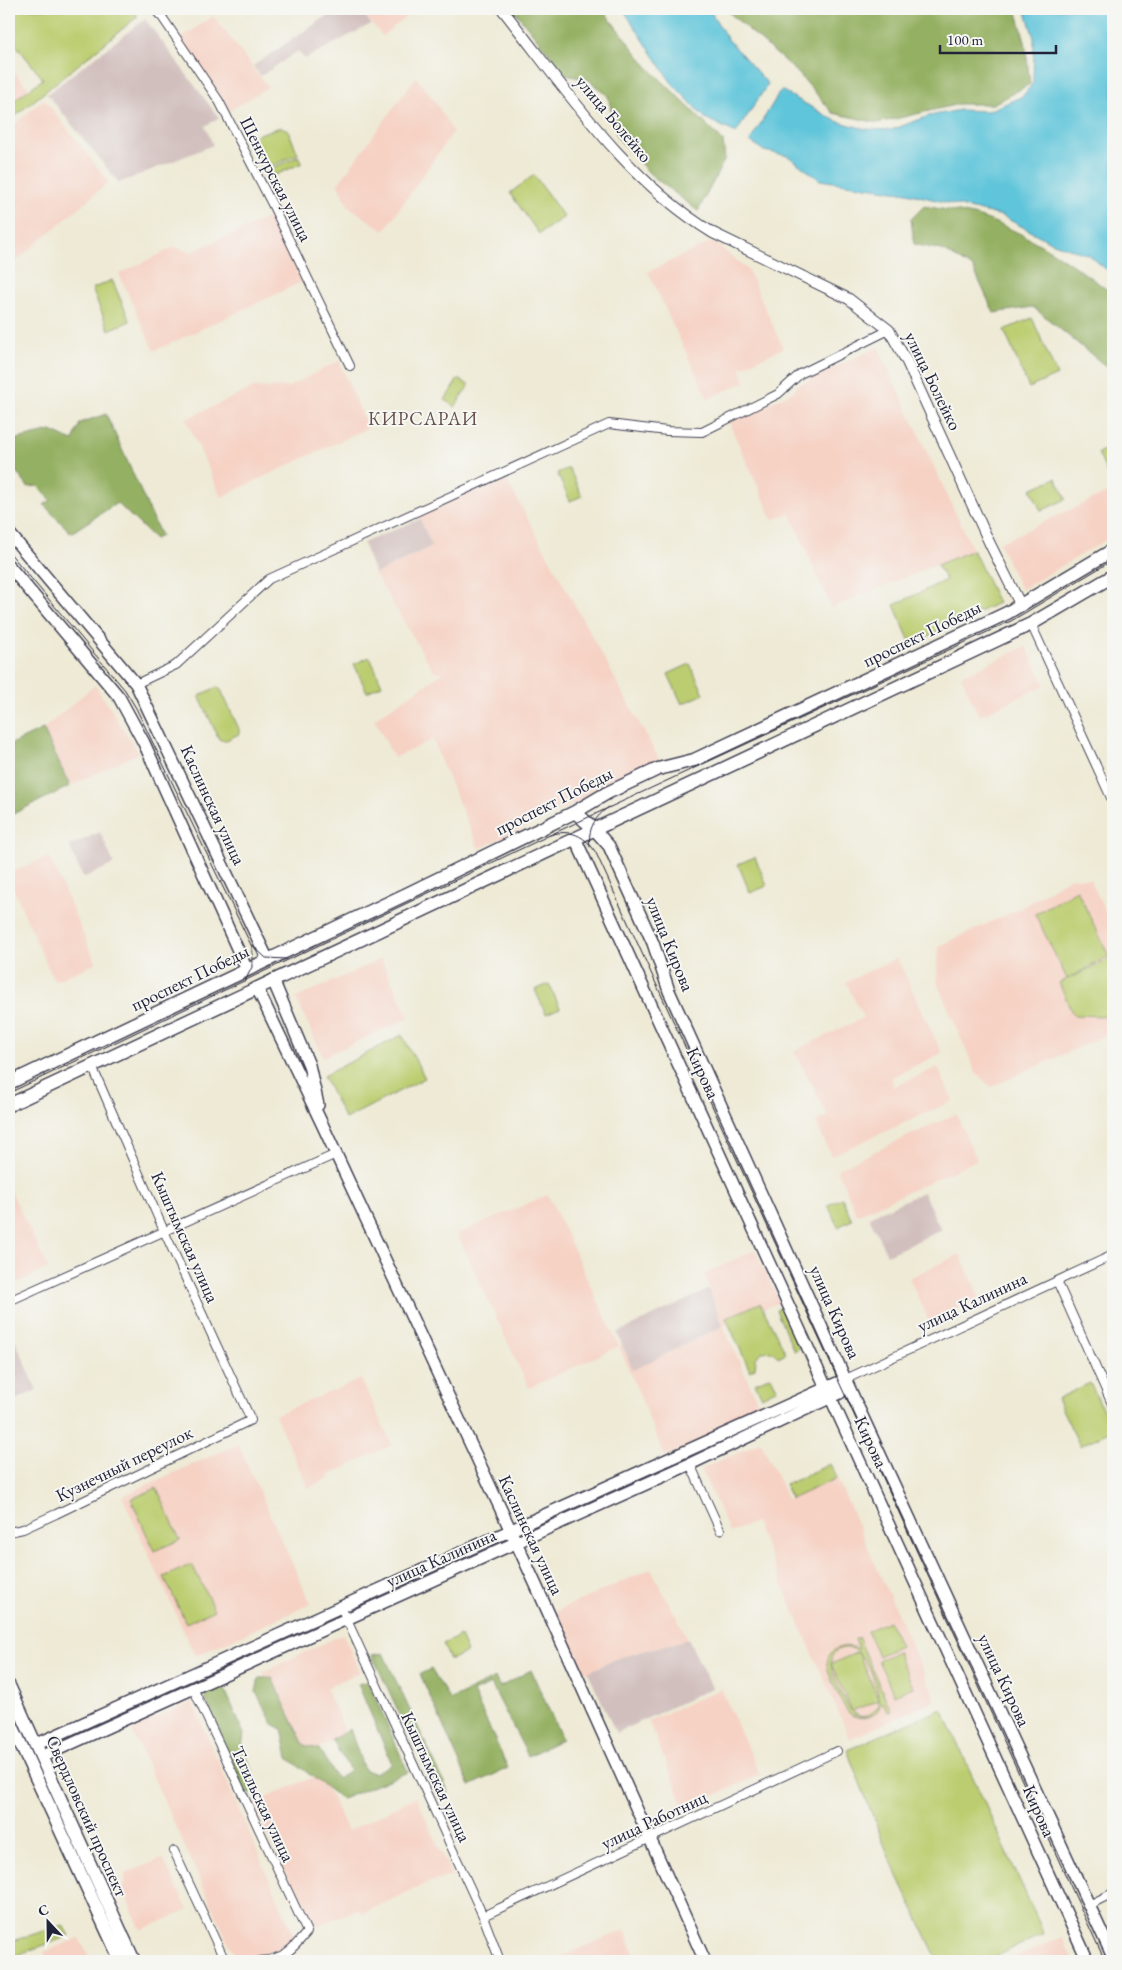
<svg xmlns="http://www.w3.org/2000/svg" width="1122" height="1970" font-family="'EB Garamond',serif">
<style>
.built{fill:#f6d2c4}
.industrial{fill:#d1bfbe}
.green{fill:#bbcd70;stroke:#6e7856;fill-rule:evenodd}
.forest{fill:#94b062;stroke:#5b694e}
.water{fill:#5ec5da;stroke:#40748a}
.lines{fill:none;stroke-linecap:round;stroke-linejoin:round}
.minor-casing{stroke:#414052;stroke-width:10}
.tertiary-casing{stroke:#414052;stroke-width:12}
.secondary-casing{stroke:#414052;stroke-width:14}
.primary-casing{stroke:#414052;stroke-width:15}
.minor{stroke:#fff;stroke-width:8}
.tertiary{stroke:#fff;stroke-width:10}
.secondary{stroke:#fff;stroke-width:11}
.primary{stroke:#fff;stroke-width:12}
.tram{stroke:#22223b;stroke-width:1}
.labels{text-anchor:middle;stroke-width:4;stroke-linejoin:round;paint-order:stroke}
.street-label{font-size:18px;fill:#22223b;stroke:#f6f6f2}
.neighbourhood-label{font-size:19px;letter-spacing:1px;fill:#65504a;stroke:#f6f6f2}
</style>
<rect width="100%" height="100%" fill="#f6f6f2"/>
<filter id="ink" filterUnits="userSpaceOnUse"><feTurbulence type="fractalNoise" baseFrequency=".02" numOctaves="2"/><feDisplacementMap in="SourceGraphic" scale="10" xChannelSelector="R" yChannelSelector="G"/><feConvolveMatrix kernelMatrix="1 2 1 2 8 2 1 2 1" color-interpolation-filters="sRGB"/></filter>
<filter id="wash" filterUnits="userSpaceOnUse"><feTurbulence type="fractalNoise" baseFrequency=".0096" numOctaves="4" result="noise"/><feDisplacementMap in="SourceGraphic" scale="20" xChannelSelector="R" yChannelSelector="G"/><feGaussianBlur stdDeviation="1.12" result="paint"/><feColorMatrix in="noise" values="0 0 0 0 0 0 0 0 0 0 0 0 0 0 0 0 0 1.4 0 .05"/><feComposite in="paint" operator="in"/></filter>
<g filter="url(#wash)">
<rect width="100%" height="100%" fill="#eeead6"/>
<!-- built -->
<path class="built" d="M361 9H416L382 36Z
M213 16 268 87 229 111 179 40Z
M9 66 30 90 9 107Z
M416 77 435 101 453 132 384 231 348 206 338 184Z
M44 99 109 182 9 267V129Z
M272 216 302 282 154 351 119 274 175 247 191 252Z
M713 241 748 270 783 348 740 368 745 382 708 399 648 272Z
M878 347 973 550 831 608 790 513 773 520 729 423 793 392 798 385Z
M339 361 368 428 221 497 186 419 253 388 288 387Z
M505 477 661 763 479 849 439 757 433 740 438 737 394 758 374 719 443 673 433 670 375 574 432 546 418 514Z
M1113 490V536L1021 590 999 543Z
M1026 646 1045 685 979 716 961 676Z
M95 685 139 753 70 786 43 729Z
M49 856 96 963 54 981 9 879V874Z
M1070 877 1090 879 1113 928V1032L991 1087 976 1073 937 982 939 946 1021 908Z
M897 958 942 1053 892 1077 893 1087 938 1067 953 1101 831 1156 816 1122 828 1116 794 1051 863 1018 846 982Z
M381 959 409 1018 323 1057 296 998Z
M956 1114 977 1160 857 1215 837 1169Z
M9 1187 48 1268 9 1287Z
M548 1195 619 1346 622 1345 633 1369 723 1326 704 1274 755 1250 780 1302 723 1326 762 1412 665 1457 619 1346 529 1388 457 1234Z
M960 1254 980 1298 929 1321 909 1278Z
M361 1379 392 1445 329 1475 330 1478 308 1488 275 1415Z
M761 1442 788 1500 837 1478 936 1700 850 1739 755 1522 730 1533 701 1469Z
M238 1444 311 1604 195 1656 122 1496Z
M651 1569 688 1639 618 1658 588 1672 581 1670 554 1612Z
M343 1634 360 1672 326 1688 347 1735 300 1756 263 1672Z
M721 1689 760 1775 685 1808 648 1721Z
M192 1702 296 1940 249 1961H237L131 1729Z
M320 1774 348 1831 416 1797 452 1876 427 1883 363 1913 358 1909 311 1928 254 1803Z
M163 1858 188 1910 141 1930 122 1888 125 1883V1874Z
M625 1930 637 1961H566L564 1955Z
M1063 1937 1073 1961H1006Z
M79 1938 91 1961H48L44 1952Z"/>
<!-- industrial -->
<path class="industrial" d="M337 9H361L371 24 305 59 298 51 261 76 253 66Z
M145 19 219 118 205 126 213 145 119 183 47 94Z
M420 519 432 546 375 574 363 543Z
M100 832 114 864 83 878 69 846Z
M923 1192 941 1230 887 1255 869 1217Z
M709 1289 723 1326 633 1370 617 1333Z
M9 1326 37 1390 9 1403Z
M688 1639 712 1688 616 1733 588 1672 618 1658Z"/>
<!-- green -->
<path class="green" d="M9 9H136L137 17 9 121V104L43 79 9 36Z
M281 127 288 130 298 154 265 169 253 145 254 138 259 134Z
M299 156 302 163 269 178 266 171Z
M534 175 564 217 539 234 510 193Z
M112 280 130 321 109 330 92 289Z
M1032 318 1057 375 1029 388 1004 330Z
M458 379 469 385 455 407 445 400Z
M1113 446V475L1109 477 1098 453Z
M569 468 582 496 570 501 557 473Z
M1056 478 1066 499 1041 511 1031 489Z
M973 550 998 603 911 644 894 605 946 580 937 565Z
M370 657 382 685 367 692 354 664Z
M690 664 704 694 682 704 668 674Z
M217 687 221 690 239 729V734L224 741 219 739 199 696Z
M755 857 767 886 750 893 738 864Z
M1077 890 1109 956 1067 979 1035 914Z
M1112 958 1113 1013 1104 1016 1073 1015 1059 983Z
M549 984 560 1008 546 1014 535 990Z
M402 1035 425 1078 345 1119 323 1076Z
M842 1198 852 1220 838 1227 828 1205Z
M760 1303 786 1353 778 1357 772 1351 761 1352 756 1358 755 1368 750 1371 726 1318Z
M783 1307 799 1348 794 1351 776 1310Z
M771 1376 777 1389 762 1397 755 1383Z
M1090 1383 1113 1430 1080 1446 1057 1399Z
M830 1464 837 1478 791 1499 785 1485Z
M157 1488 180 1540 154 1551 131 1499Z
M192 1564 214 1610 186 1623 164 1577Z
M889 1621 900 1646 878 1656 867 1631Z
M460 1636 467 1652 450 1660 443 1644Z
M858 1637 891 1711 888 1712 882 1701C880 1708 876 1715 868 1717 861 1719 854 1717 849 1713 843 1707 827 1673 827 1664 828 1647 846 1643 859 1649L855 1639ZM851 1648C866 1653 883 1693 877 1708 858 1730 846 1704 839 1689 832 1673 821 1646 851 1648Z
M858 1652 879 1700 852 1711 831 1664Z
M897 1652 913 1687 894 1695 878 1660Z
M942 1709 1044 1934 985 1961H938L889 1857 847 1750Z
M63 1925 69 1936 9 1958V1942Z"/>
<!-- forest -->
<path class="forest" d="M513 9H602L646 65 723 141 725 159 698 211 650 174 617 137 608 96 589 80 566 75Z
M725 9H1016L1025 41 1030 84 993 104H959L878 123 833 113 798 73Z
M924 206C940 209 957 211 973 215 1025 230 1071 263 1113 294V372L1033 307 994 313 973 268 942 250 914 244 911 219Z
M106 414 161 536 155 539 117 503 71 533 44 505 51 500 38 486 28 487 9 462V441L51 431 73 441 80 423Z
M43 729 70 786 9 816V745Z
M383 1653 449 1793 439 1798 372 1655Z
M431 1669 450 1700 495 1678 500 1687 531 1670 562 1739 528 1756 491 1684 473 1692 508 1768 470 1786 420 1674Z
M259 1678H272L304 1745 319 1749 337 1779 350 1770 332 1740 350 1729 364 1770 375 1773 392 1764 358 1684 368 1681 408 1772 342 1799 288 1758 282 1729 273 1724 256 1692Z
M224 1687 244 1734 242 1747 260 1791 247 1795 204 1695Z"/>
<!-- water -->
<path class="water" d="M623 9H709L727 38 768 84 736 133 705 118 671 82Z
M1025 9H1113V275L1089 255 1053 243 1002 216 907 193 820 180 788 156 764 151 750 141 781 90 836 121 865 129 891 130 929 116 960 110 988 111 1023 96 1033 83 1034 38Z"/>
</g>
<g filter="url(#ink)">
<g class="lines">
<defs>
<path id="minor" d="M160 14 219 101 273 206 350 366
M1031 624 1113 802
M136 684 176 665 269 579 609 424 667 431 702 432 778 394 800 374 889 330
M1057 1281 1113 1406
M9 1301 336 1154
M846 1379 1113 1255
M690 1464 720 1530
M9 1532 23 1529 56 1514 251 1420 164 1231 92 1066
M341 1607 483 1916 500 1961
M193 1688 307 1932C292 1950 284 1959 260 1961
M174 1851 225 1961
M1089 1905 1113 1893
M483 1916 837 1751"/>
<path id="tertiary" d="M156 9 160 14 167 9
M502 9C566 89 624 179 713 233L849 299 889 330 907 362 990 544 1021 606"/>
<path id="secondary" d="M9 533 136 684 268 960
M9 566 119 697 144 743 247 970
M594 829 609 846 653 943 669 991 857 1405 1113 1957
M575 838 1088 1961
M273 980 309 1065 318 1105
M257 988 323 1126 535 1583 705 1961
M35 1745 846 1379
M41 1757 690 1464 840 1393 846 1379"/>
<path id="primary" d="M575 812 594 829
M9 1083 409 893 575 812 607 793 658 769 694 760 1007 613 1113 550
M9 1105 1031 624 1113 576
M9 1686 134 1961
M9 1719 121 1961"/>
</defs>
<!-- minor casing -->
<use href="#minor" class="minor-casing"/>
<!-- tertiary casing -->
<use href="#tertiary" class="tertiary-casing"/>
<!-- secondary casing -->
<use href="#secondary" class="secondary-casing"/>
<!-- primary casing -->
<use href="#primary" class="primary-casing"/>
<!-- minor -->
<use href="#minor" class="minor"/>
<!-- tertiary -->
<use href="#tertiary" class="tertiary"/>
<!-- secondary -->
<use href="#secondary" class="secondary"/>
<!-- primary -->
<use href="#primary" class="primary"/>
<!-- tram -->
<path class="tram" d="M9 552 125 690 136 708 252 947V967L245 981
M550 835C570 828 586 836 596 853L1105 1961
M590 847C587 830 595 816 609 807
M252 945 266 958 287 959
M9 1093 550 835 1011 621 1113 560"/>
</g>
</g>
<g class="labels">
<!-- street labels -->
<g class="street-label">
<text transform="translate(614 119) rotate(50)" y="6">улица Болейко</text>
<text transform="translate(276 179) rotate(63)" y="6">Шенкурская улица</text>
<text transform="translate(933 381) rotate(64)" y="6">улица Болейко</text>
<text transform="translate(922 634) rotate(-26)" y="6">проспект Победы</text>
<text transform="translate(554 801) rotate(-27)" y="6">проспект Победы</text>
<text transform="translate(213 805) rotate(65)" y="6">Каслинская улица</text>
<text transform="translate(670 944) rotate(68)" y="6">улица Кирова</text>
<text transform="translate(190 978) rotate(-26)" y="6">проспект Победы</text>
<text transform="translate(703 1073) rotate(65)" y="6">Кирова</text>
<text transform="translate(185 1237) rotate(66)" y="6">Кыштымская улица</text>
<text transform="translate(972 1302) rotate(-25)" y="6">улица Калинина</text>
<text transform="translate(835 1312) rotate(66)" y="6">улица Кирова</text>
<text transform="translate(871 1442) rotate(65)" y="6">Кирова</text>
<text transform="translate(124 1464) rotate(-26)" y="6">Кузнечный переулок</text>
<text transform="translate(531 1535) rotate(65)" y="6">Каслинская улица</text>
<text transform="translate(441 1558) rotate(-24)" y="6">улица Калинина</text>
<text transform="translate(1004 1680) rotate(65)" y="6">улица Кирова</text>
<text transform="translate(436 1777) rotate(65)" y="6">Кыштымская улица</text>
<text transform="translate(263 1804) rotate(65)" y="6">Тагильская улица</text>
<text transform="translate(1039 1811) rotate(66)" y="6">Кирова</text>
<text transform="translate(87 1816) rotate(66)" y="6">Свердловский проспект</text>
<text transform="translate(654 1820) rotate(-25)" y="6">улица Работниц</text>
</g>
<!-- neighbourhood labels -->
<g class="neighbourhood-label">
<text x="423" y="425">КИРСАРАИ</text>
</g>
</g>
<!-- margin -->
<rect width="1122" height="1970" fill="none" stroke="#f6f6f2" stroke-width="30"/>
<!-- north arrow -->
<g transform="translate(48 1922) rotate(338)" stroke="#f6f6f2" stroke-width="4" paint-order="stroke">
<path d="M0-4L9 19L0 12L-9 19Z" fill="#22223b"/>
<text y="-8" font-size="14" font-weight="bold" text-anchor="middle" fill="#22223b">С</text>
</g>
<!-- scale -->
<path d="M940 45v8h116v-8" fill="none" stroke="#22223b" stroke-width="2.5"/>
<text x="947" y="45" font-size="15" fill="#22223b" stroke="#f6f6f2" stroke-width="4" paint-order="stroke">100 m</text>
</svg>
